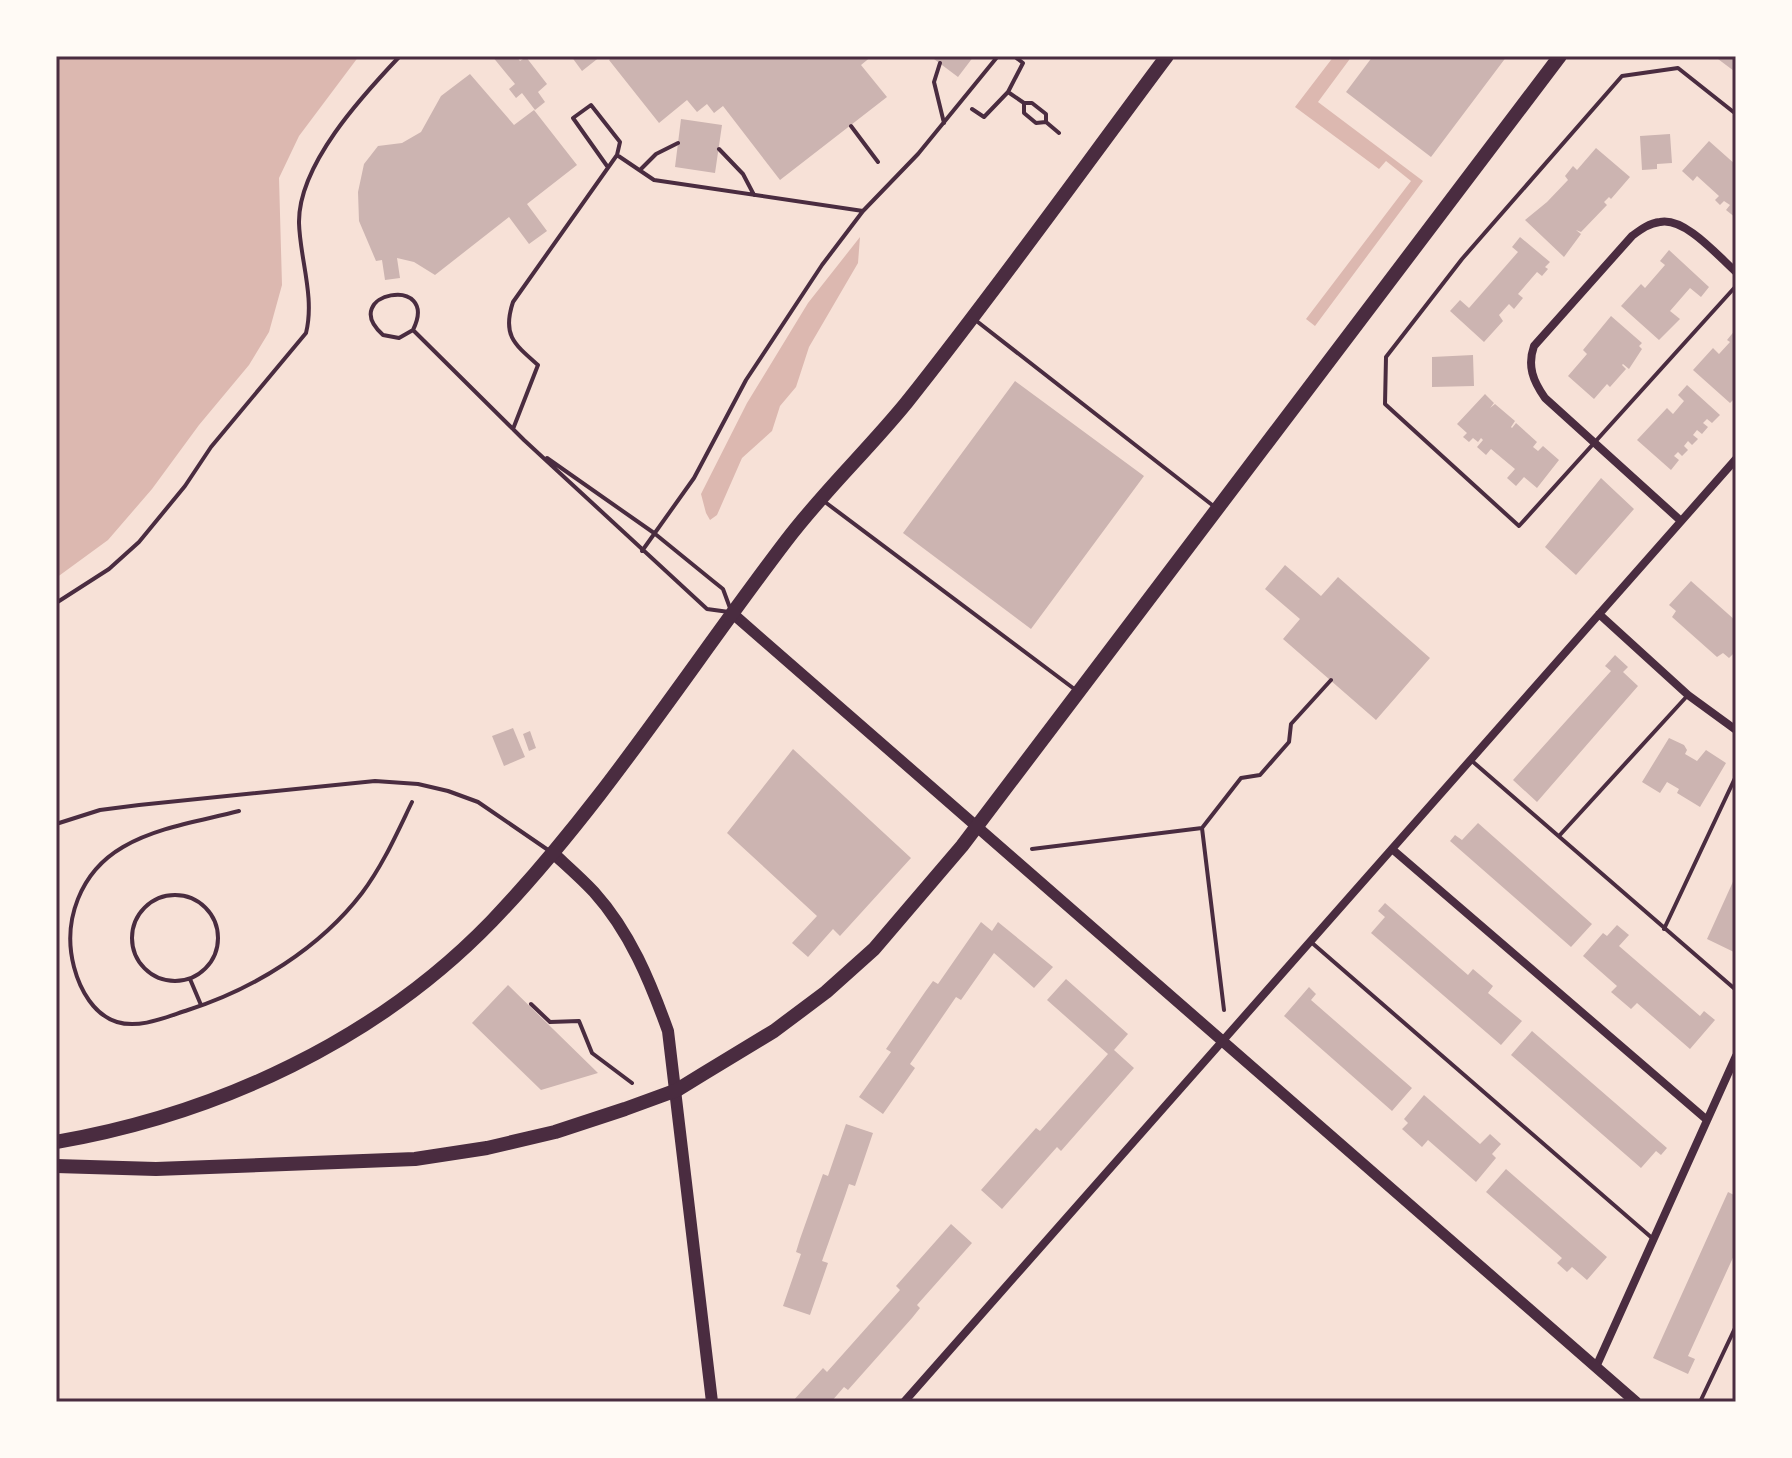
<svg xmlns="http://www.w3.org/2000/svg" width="1792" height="1458" font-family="'Noto Sans',sans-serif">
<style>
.water{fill:#dcb8b0}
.building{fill:#ccb4b1}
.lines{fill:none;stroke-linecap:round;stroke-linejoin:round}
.path{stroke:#4a2c40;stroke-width:4}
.service{stroke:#4a2c40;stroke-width:4}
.minor{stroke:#4a2c40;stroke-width:8}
.tertiary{stroke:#4a2c40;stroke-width:11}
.secondary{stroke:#4a2c40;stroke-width:12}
.primary{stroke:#4a2c40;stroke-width:14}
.neatline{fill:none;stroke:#4a2c40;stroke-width:3}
</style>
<rect width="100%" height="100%" fill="#f7e1d7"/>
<!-- water -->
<path class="water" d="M56 56H359L299 136 279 178 282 285 269 332 249 365 199 425 152 489 108 540 56 578Z
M1334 56H1352L1318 102 1423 181 1315 326 1306 319 1411 181 1386 161 1379 169 1295 107Z
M860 237 858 263 809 347 796 387 780 406 772 431 742 458 717 515 710 520 706 513 701 494 747 403 808 303Z"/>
<!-- building -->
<path class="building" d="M492 56H509L511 58 516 56 520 61 526 57 547 84 538 92 545 102 535 110 522 93 516 98 509 89 515 84Z
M571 56H601L582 71Z
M614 56H872L861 65 887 97 780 180 723 106 714 113 707 104 697 112 687 100 659 123 609 60Z
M930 56H974L958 77Z
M1373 56H1507L1431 157 1346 92Z
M1714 56H1736V73L1734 71Z
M470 74 514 125 534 110 577 165 527 204 547 231 529 244 509 217 435 275 414 262 397 258 400 278 385 280 382 260 376 261 359 221 358 192 364 164 378 146 402 143 421 132 441 96Z
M681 119 722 125 715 173 675 167Z
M1670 134 1672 163 1657 164V169L1642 170 1640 136Z
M1709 141 1736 165V218L1726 210 1730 205 1724 201 1720 205 1715 200 1719 196 1697 176 1693 181 1682 171Z
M1596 148 1630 177 1611 199 1609 197 1604 202 1607 205 1581 232 1576 230 1581 234 1564 257 1525 220 1547 202 1568 180 1565 176 1573 166 1577 170Z
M1520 237 1550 262 1545 267 1548 269 1542 276 1537 272 1518 294 1523 298 1514 309 1509 304 1499 315 1503 321 1484 342 1450 311 1460 300 1469 308 1518 252 1512 247Z
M1669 250 1709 287 1701 297 1690 288 1670 311 1680 319 1659 340 1621 306 1641 284 1645 288 1665 265 1660 261Z
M1611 316 1642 343 1639 346 1642 349 1629 369 1623 364 1622 365 1626 369 1610 387 1607 384 1594 399 1568 376 1587 354 1583 350Z
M1736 329V397L1730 403 1693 370 1713 348 1719 354 1730 342 1727 340Z
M1473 355 1474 386 1432 387V357Z
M1015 381 1144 476 1031 629 903 533Z
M1687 385 1720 415 1712 423 1707 419 1703 423 1708 427 1702 434 1697 430 1693 435 1698 439 1692 445 1688 441 1684 446 1688 450 1682 456 1678 452 1674 456 1679 460 1671 470 1637 440 1667 408 1673 414 1684 401 1678 395Z
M1485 394 1494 403 1490 408 1495 404 1515 421 1511 427 1512 428 1516 423 1537 442 1533 447 1538 451 1543 446 1559 460 1537 488 1524 477 1516 486 1507 478 1515 469 1491 449 1486 455 1477 447 1483 440 1481 438 1478 442 1473 438 1469 442 1463 437 1467 433 1457 424Z
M1601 478 1634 509 1576 575 1545 547Z
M1285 565 1321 596 1338 577 1430 658 1376 720 1283 639 1300 619 1265 589Z
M1691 581 1736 621V651L1729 658 1723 653 1717 657 1672 617 1676 611 1669 605Z
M1615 655 1628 667 1623 672 1638 686 1537 802 1513 780 1611 671 1605 666Z
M513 728 525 757 504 766 492 736Z
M530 731 536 748 529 751 523 734Z
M1669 738 1684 745 1687 750 1685 754 1697 761 1706 750 1726 763 1700 807 1677 793 1679 789 1667 782 1660 793 1642 782Z
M793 749 911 858 840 936 833 929 808 957 792 943 817 916 727 833Z
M1478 823 1592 924 1571 947 1450 841 1455 835 1462 840Z
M1736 875V953L1707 939Z
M1385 903 1468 975 1473 969 1493 986 1488 993 1522 1021 1501 1045 1371 933 1385 917 1378 911Z
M981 922 992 931 998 922 1053 967 1034 988 994 953 961 1000 956 997 910 1064 915 1068 883 1114 859 1097 891 1052 886 1049 925 992 933 981 938 984Z
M1617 925 1629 935 1619 946 1700 1016 1704 1011 1715 1020 1690 1049 1637 1003 1631 1009 1611 992 1617 986 1583 956 1603 933 1607 936Z
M1066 979 1128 1034 1114 1050 1134 1068 1061 1151 1057 1147 1002 1209 981 1190 1036 1128 1040 1131 1108 1054 1047 1000Z
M508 985 598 1073 541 1090 472 1023Z
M1309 987 1316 994 1311 1000 1412 1088 1392 1111 1284 1016Z
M1532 1031 1667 1148 1661 1155 1656 1151 1641 1168 1511 1055Z
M1424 1095 1480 1144 1490 1134 1501 1144 1492 1154 1496 1158 1476 1182 1428 1140 1422 1147 1402 1129 1408 1123 1404 1119Z
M846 1124 873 1133 855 1186 849 1184 845 1196 822 1261 828 1263 810 1315 783 1306 801 1254 796 1252 800 1239 823 1174 828 1176Z
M1506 1169 1607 1257 1587 1280 1572 1267 1567 1272 1557 1263 1562 1258 1486 1192Z
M1728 1192 1736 1196V1251L1688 1356 1695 1359 1688 1374 1653 1358Z
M951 1224 972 1243 917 1305 920 1308 912 1318 848 1390 844 1387 831 1402H792L823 1368 827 1372 900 1290 896 1286Z"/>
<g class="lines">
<!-- path -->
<path class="path" d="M1014 56 1023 63 1008 92 1024 103
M972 109 984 117 1008 92
M1046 122V114L1032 103H1024V113L1036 123 1046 122 1059 133
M851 126 878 162
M56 603 109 569 139 542 185 486 211 447 306 333C315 297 300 259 299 223 298 165 362 96 400 56
M239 811C201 821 157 827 123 847 80 872 62 921 74 967 80 990 94 1015 117 1022 140 1029 166 1017 188 1010 254 989 320 948 362 893 383 865 397 833 412 802
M1202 828 1241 778 1260 775 1289 742 1291 724 1331 680
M1032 849 1202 828 1224 1010
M132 938a43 43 0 1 1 86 0a43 43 0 1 1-86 0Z
M190 979 201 1005
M531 1004 550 1022 579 1021 592 1053 632 1083"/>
<!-- service -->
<path class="service" d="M940 63 934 82 944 123
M1736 114 1678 68 1622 76 1462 259 1386 357 1385 404 1519 526 1736 286
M719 149 743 174 754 195
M607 166 573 118 591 105 620 142 617 155
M640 170 656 154 678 143
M974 319 1216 508
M413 330 399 338 383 335C336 293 441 273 413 330L524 440 707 609 729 612
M513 429 538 365C514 344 502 335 513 302L617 155 654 180 863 211
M547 458 654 533 713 581 723 589 730 608
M825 502 1077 691
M642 551 694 478 746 380 822 265 863 211 918 154 998 56
M1472 761 1736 990
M56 824 100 810 139 805 375 781 418 784 448 791 478 802 551 852
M1559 836 1688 695
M1664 929 1736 776
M1311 942 1652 1238
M1700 1402 1736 1326"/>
<!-- minor -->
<path class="minor" d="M1681 521 1545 398C1533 381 1527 366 1534 346L1632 236C1640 230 1649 223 1660 222 1685 217 1718 256 1736 272
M1599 614 1688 695 1736 730
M1392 849 1707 1120
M1596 1367 1736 1056
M904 1402 1736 459"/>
<!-- tertiary -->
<path class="tertiary" d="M732 613 1636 1402"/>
<!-- secondary -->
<path class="secondary" d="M553 853C567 866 581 878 594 892 630 932 650 981 668 1031L712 1402"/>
<!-- primary -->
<path class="primary" d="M56 1142C218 1114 377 1040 492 921 603 805 689 668 786 541 823 492 868 450 907 402 997 289 1081 171 1167 56
M56 1166 156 1169 415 1159 487 1148 555 1132 625 1109 677 1090 703 1074 774 1031 826 992 874 949 962 846 1560 56"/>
</g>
<!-- border -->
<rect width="1792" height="1458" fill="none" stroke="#fffaf5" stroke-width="116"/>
<rect x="58" y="58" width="1676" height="1342" class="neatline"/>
</svg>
